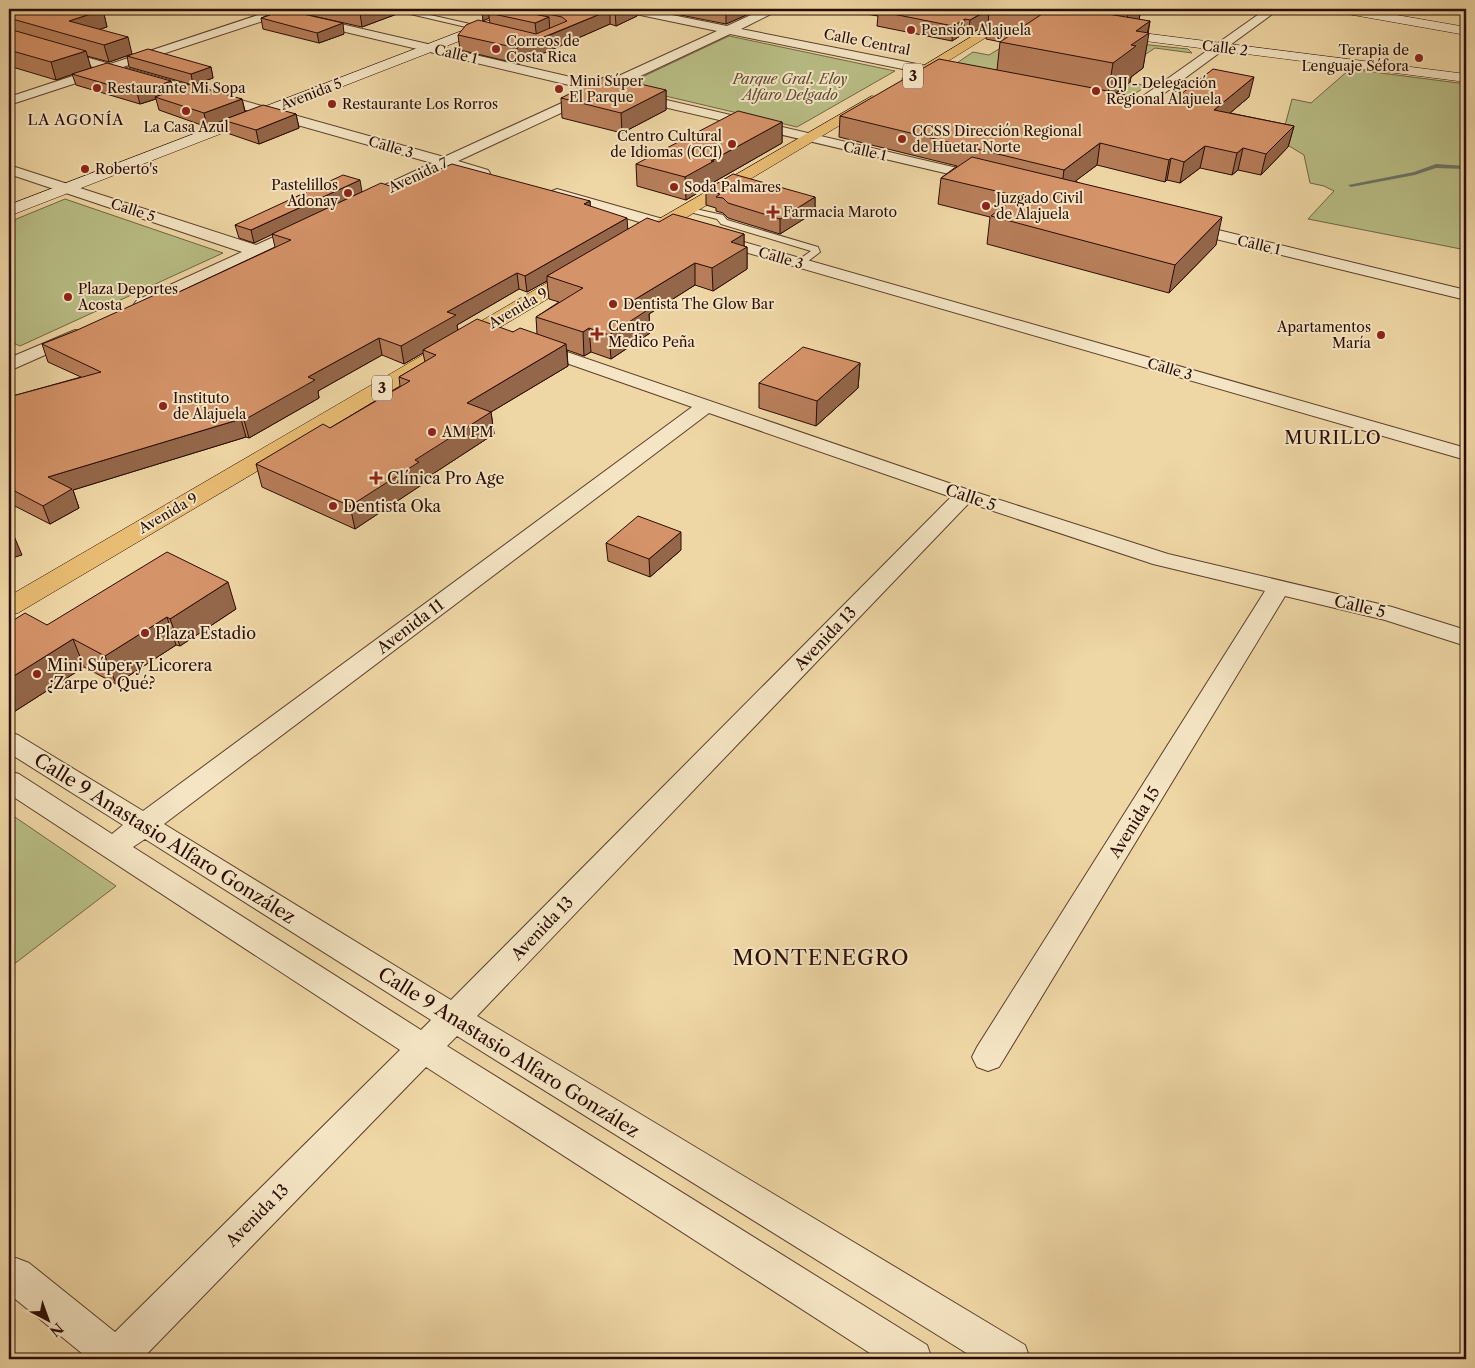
<svg xmlns="http://www.w3.org/2000/svg" width="1475" height="1368" font-family="'Libre Caslon Text',serif">
<style>
.green{fill:#b9be86;stroke:#726544}
.lines{fill:none;stroke-linecap:round;stroke-linejoin:round}
.stream{fill:#6d7467;fill-rule:evenodd}
.lane-casing{stroke:#5b3f2b;stroke-width:2}
.street-casing{stroke:#5b3f2b;stroke-width:2}
.secondary-casing{stroke:#2a0c02;stroke-width:1}
.primary-casing{stroke:#2a0c02;stroke-width:1}
.lane{fill:#f5e5c4;fill-rule:evenodd}
.street{fill:#f5e5c4;fill-rule:evenodd}
.secondary{fill:#f5e5c4;fill-rule:evenodd}
.primary{fill:#e8bc72;fill-rule:evenodd}
.wall{fill:#b77e5a;stroke:#2a0c02;fill-rule:evenodd}
.shaded-wall{fill:#95674a;stroke:#2a0c02}
.building{fill:#d59369;stroke:#2a0c02}
.poi-dot{fill:#8f2418;stroke:#f5e5c4;stroke-width:2}
.labels{text-anchor:middle;stroke-width:4;stroke-linejoin:round;paint-order:stroke}
.far-poi-label{font-size:14px;fill:#2a0c02;stroke:#f5e5c4;text-anchor:start}
.far-street-label{font-size:14px;fill:#2a0c02;stroke:#f5e5c4}
.far-park-label{font-size:14px;font-style:italic;fill:#5c4a30;stroke:#f5e5c4}
.shield{fill:#f5e5c4;stroke:#674d3c;stroke-width:1}
.shield-label{font-size:15px;font-weight:bold;fill:#2a0c02}
.far-neighbourhood-label{font-size:15px;letter-spacing:1px;fill:#2a0c02;stroke:#f5e5c4}
.poi-label{font-size:16px;fill:#2a0c02;stroke:#f5e5c4;text-anchor:start}
.street-label{font-size:16px;fill:#2a0c02;stroke:#f5e5c4}
.neighbourhood-label{font-size:18px;letter-spacing:1px;fill:#2a0c02;stroke:#f5e5c4}
.near-street-label{font-size:19px;fill:#2a0c02;stroke:#f5e5c4}
.near-neighbourhood-label{font-size:21px;letter-spacing:1px;fill:#2a0c02;stroke:#f5e5c4}
</style>
<rect width="100%" height="100%" fill="#efd7a5"/>
<filter id="stains"><feTurbulence type="fractalNoise" baseFrequency=".004" numOctaves="4"/><feColorMatrix values="0 0 0 0 .2 0 0 0 0 .09 0 0 0 0 .02 0 0 0 .5 -.17"/></filter>
<radialGradient id="worn" r=".72"><stop offset=".6" stop-color="#630" stop-opacity="0"/><stop offset="1" stop-color="#630" stop-opacity=".3"/></radialGradient>
<!-- green -->
<path class="green" d="M1027 32 1188 49 1192 53 1155 48 1143 56 1108 99 1130 82 1147 86 1121 102 951 67 973 52 989 55Z
M729 36 895 71 797 127 623 86Z
M1350 69 1466 84V250L1308 219 1334 191 1324 186 1310 183 1304 155 1281 141 1292 99 1311 103Z
M65 199 223 253 20 346 9 341V222Z
M9 813 116 886 9 968Z"/>
<g class="lines">
<!-- stream -->
<path class="stream" d="M1436 164 1466 166V169L1436 168 1415 175 1351 187 1348 185 1414 172Z"/>
<defs>
<path id="lane" d="M408 10 479 26 482 28 479 30 406 13Z
M686 207 723 215 727 220 818 247 820 252 803 265H797V261L811 251 721 224 717 219 686 211Z"/>
<path id="street" d="M257 9H289V12L601 84 717 31 626 12 620 9H642L727 26 764 9H779L777 11 741 29 952 71 958 75 952 79 730 34 615 88 983 174 988 175 990 178 988 181 983 182 604 93 458 161 488 170 490 173 488 176 483 177 446 167 362 206 357 204 354 201 357 198 432 163 110 72 9 105V97L97 68 9 43V35L110 64 264 13ZM278 16 590 90 444 157 123 67Z
M1266 9H1279L1136 114C1128 116 1114 114 1109 108L1116 104 1129 106Z
M9 165 256 245 298 226H310L312 229 310 232 143 309 137 308 134 304 137 300 242 252 9 174Z
M557 189 684 225 686 228 684 231 678 233 552 197 549 194 552 191Z
M1185 222 1466 290V300L1179 230 1177 227 1179 224Z
M716 234 1466 448V460L710 242 708 239 710 236Z
M75 330 81 331 84 335 81 339 9 371V358Z
M535 341 972 491 1168 554 1392 607 1466 630V646L1385 620 1285 596 999 1067 988 1071 977 1067 972 1057 977 1047 1265 591 1153 564 969 503 477 1016 1025 1345 1030 1359H976L457 1036 447 1046 927 1345 932 1359H879L426 1067 142 1359H89L9 1294V1258H16L29 1263 115 1332 400 1050 9 794V771L19 774 112 834 123 825 9 753V732L18 735 143 811 692 407 529 350 526 346 529 342ZM709 413 951 497 451 1000 164 824ZM145 839 431 1020 421 1030 133 847Z"/>
<path id="secondary" d="M519 9H536L534 12 9 216V205Z
M1336 9H1362L1466 27V35L1342 13 1338 12Z
M1111 29 1466 74V82L1106 36 1104 33Z"/>
<path id="primary" d="M1017 9H1032L914 82H904L902 79Z
M872 96 877 97 879 100 877 103 652 238 646 239 640 238 637 234 640 230Z
M581 265 588 267 590 271 588 275 18 613 9 615V596L574 267Z"/>
</defs>
<!-- lane casing -->
<use href="#lane" class="lane-casing"/>
<!-- street casing -->
<use href="#street" class="street-casing"/>
<!-- secondary casing -->
<use href="#secondary" class="secondary-casing"/>
<!-- primary casing -->
<use href="#primary" class="primary-casing"/>
<!-- lane -->
<use href="#lane" class="lane"/>
<!-- street -->
<use href="#street" class="street"/>
<!-- secondary -->
<use href="#secondary" class="secondary"/>
<!-- primary -->
<use href="#primary" class="primary"/>
</g>
<!-- wall -->
<path class="wall" d="M9 9H99L103 10 107 27 100 29 132 54 109 62 87 56 91 68 173 90 242 99 245 111 296 114 299 128 259 144 227 133 224 120 207 127 159 110 156 99 140 104 76 85 72 74 56 80 9 66Z
M290 9H407L405 11 362 27 291 11Z
M482 9 515 10V9H637V16L616 26 610 24 519 64 460 50 458 35 490 23 489 18 483 21Z
M650 9H760L726 24Z
M837 9H1141L1139 20 1150 21 1143 68 1131 77 1130 82 1116 93 1167 105 1249 97 1230 113 1294 126 1288 147 1261 175 1238 170 1232 175 1200 168 1180 183 1167 180 1165 182 1097 165 1075 181 1216 245 1169 293 987 244 990 217 938 204 941 178 957 166 839 137 840 116 997 70 1000 42H1001L986 39 988 24 968 35 963 34 952 41 877 26 878 16Z
M266 14 344 34 319 43 263 29 261 18 266 16Z
M127 56 211 67 213 78 193 85 129 67Z
M666 90V110L622 133 562 118 561 98Z
M782 122V143L714 182V183L686 200 637 186 636 164Z
M396 188 590 201V206L628 229 659 222 744 234V246L747 247V269L713 291 695 285 649 314 650 333 611 359 591 352 584 356 567 350 568 366 491 412 494 434 422 481 423 484 355 529 262 487 256 464 330 428 400 386 399 377 425 362 423 353 404 364 382 355 318 391 319 398 249 438 246 437 73 490 79 508 50 524 9 503V397L81 377 48 362 42 344 179 292 275 247 272 234 254 243 239 238 235 225 362 192ZM547 281 549 299 559 302 536 317 537 334 513 332 458 330 457 325 519 289 527 292Z
M706 190 815 197V212L780 234 728 218 723 213 716 211V208L706 205Z
M860 363 858 388 816 426 759 408V383Z
M606 543 681 550 650 577 608 561Z
M236 609 180 646 176 645 116 684 84 667 9 715V623L47 625Z"/>
<!-- shaded-wall -->
<path class="shaded-wall" d="M370 9H407L405 11 362 27 360 13Z
M482 9H514L499 15 489 13V18L483 21Z
M620 9H637V16L616 26 615 11Z
M728 9H760L726 24V10Z
M1109 9H1116L1111 38 1102 13Z
M1136 9H1141L1139 20 1125 29 1128 14Z
M103 10 107 27 76 37 69 21Z
M610 10V24L519 64 517 48 537 40 535 23 549 17 550 35Z
M989 10 988 24 968 35 970 20Z
M965 19 963 34 952 41 953 26Z
M1150 21 1147 34 1149 33 1143 68 1131 77 1130 82 1107 100 1113 63 1136 31Z
M343 23 344 34 319 43 317 33Z
M128 37 132 54 109 62 104 45Z
M86 51 91 68 56 80 51 62Z
M211 67 213 78 193 85 191 74Z
M1254 77 1249 97 1210 130 1214 110Z
M171 81 174 92 155 97 156 99 140 104 137 93Z
M666 90V110L622 133 621 113Z
M242 99 245 112 223 120H224L207 127 204 113Z
M296 114 299 128 259 144 256 130Z
M782 122V143L714 182V183L686 200 685 177 711 161Z
M1294 126 1288 147 1261 175 1266 154Z
M1100 143 1097 165 1061 192 1064 170Z
M1205 146 1200 168 1180 183 1184 162Z
M1243 148 1238 170 1232 175 1237 153Z
M1171 158 1167 180 1165 182 1169 160Z
M360 180 362 192 254 243 251 230Z
M815 197V212L780 234V219Z
M590 201 591 217 584 204Z
M1222 217 1216 245 1169 293 1175 265Z
M627 218 628 233 547 276V281L527 292 525 276Z
M744 234V248L747 247V269L713 291 712 268 731 242Z
M695 263V285L649 314 650 333 611 359 609 335 629 303Z
M517 273 519 289 457 325 458 332 423 350V353L404 364 401 346 447 312Z
M589 328 591 352 584 356 583 332Z
M379 338 382 355 318 391 319 398 249 438 244 420 308 377Z
M566 344 568 366 491 412 494 434 422 481 423 484 355 529 350 506 415 460 467 403Z
M860 363 858 388 816 426 817 401Z
M241 419 246 437 73 490 79 508 50 524 43 506 48 477Z
M681 532V550L650 577 649 559Z
M14 536 22 555 9 559V537Z
M228 582 236 609 180 646 170 619Z
M167 617 176 645 116 684 105 656Z
M73 639 84 667 9 715V679Z"/>
<!-- building -->
<path class="building" d="M9 9H96L103 10 69 21 128 37 104 45 9 18Z
M281 9 343 23 317 33 261 18 270 15 266 14Z
M343 9H370L360 13Z
M499 9H508L549 17 535 23 489 13Z
M525 9H620L615 11 610 10 517 48 458 35 466 25 478 20 536 34 567 21 562 17Z
M883 9H989L970 20 965 19 953 26 878 11Z
M1011 9H1109L1102 13 1150 21 1136 31 1149 33 1131 45 1136 46 1113 63 1000 42 1042 14Z
M1116 9H1136L1128 14 1115 12Z
M9 29 86 51 51 62 9 50Z
M148 49 211 67 191 74 127 56Z
M939 59 1098 89 1167 105 1213 69 1254 77 1214 110 1294 126 1266 154 1243 148 1237 153 1205 146 1184 162 1171 158 1169 160 1100 143 1064 170 840 116Z
M107 63 171 81 137 93 72 74Z
M606 76 666 90 621 113 561 98Z
M190 84 242 99 204 113 155 97Z
M263 105 296 114 256 130 223 120Z
M738 111 782 122 711 161H714L685 177 636 164Z
M972 157 1222 217 1175 265 991 216 1017 196 941 178Z
M452 164 590 201 584 204 627 218 525 276 517 273 447 312 456 315 401 346 379 338 308 377 315 380 244 420 241 419 48 477 72 489 43 506 9 488V397L101 372 42 344 75 331 170 288 179 292 291 240 272 234 381 183 396 188Z
M733 174 815 197 780 219 728 203 723 198 716 197 720 194 706 190Z
M343 175 360 180 251 230 235 225Z
M673 214 744 234 731 242 747 247 712 268 695 263 629 303 649 309 609 335 589 328 583 332 536 317 583 288 547 276 647 218 659 222Z
M477 319 513 332 520 328 566 344 467 403 491 412 415 460 419 462 350 506 256 464 323 424 330 428 410 381 399 377 436 355 423 350Z
M803 347 860 363 817 401 759 383Z
M638 516 681 532 649 559 606 543Z
M9 525 14 536 9 537Z
M167 552 228 582 170 619 167 617 105 656 73 639 9 679V623L25 613 47 625Z"/>
<!-- markers -->
<g class="poi-dot">
<circle cx="911" cy="30" r="5"/>
<circle cx="496" cy="49" r="5"/>
<circle cx="1419" cy="58" r="5"/>
<circle cx="97" cy="88" r="5"/>
<circle cx="559" cy="89" r="5"/>
<circle cx="1096" cy="91" r="5"/>
<circle cx="332" cy="104" r="5"/>
<circle cx="186" cy="111" r="5"/>
<circle cx="902" cy="139" r="5"/>
<circle cx="732" cy="144" r="5"/>
<circle cx="85" cy="169" r="5"/>
<circle cx="674" cy="187" r="5"/>
<circle cx="348" cy="193" r="5"/>
<circle cx="986" cy="206" r="5"/>
<path d="M770.5 204.5h5v5h5v5h-5v5h-5v-5h-5v-5h5z"/>
<circle cx="68" cy="297" r="5"/>
<circle cx="613" cy="304" r="5"/>
<path d="M594.5 326.5h5v5h5v5h-5v5h-5v-5h-5v-5h5z"/>
<circle cx="1381" cy="335" r="5"/>
<circle cx="163" cy="406" r="5"/>
<circle cx="432" cy="432" r="5"/>
<path d="M373.5 470.5h5v5h5v5h-5v5h-5v-5h-5v-5h5z"/>
<circle cx="333" cy="506" r="5"/>
<circle cx="145" cy="633" r="5"/>
<circle cx="37" cy="674" r="5"/>
</g>
<g class="labels">
<!-- far-poi labels -->
<g class="far-poi-label">
<text x="921" y="35">Pensión Alajuela</text>
<text x="506" y="46">Correos de<tspan x="506" dy="16">Costa Rica</tspan></text>
<text x="1409" y="55" text-anchor="end">Terapia de<tspan x="1409" dy="16">Lenguaje Séfora</tspan></text>
<text x="569" y="86">Mini Súper<tspan x="569" dy="16">El Parque</tspan></text>
<text x="1106" y="88">OIJ - Delegación<tspan x="1106" dy="16">Regional Alajuela</tspan></text>
<text x="107" y="93">Restaurante Mi Sopa</text>
<text x="342" y="109">Restaurante Los Rorros</text>
<text x="186" y="132" text-anchor="middle">La Casa Azul</text>
<text x="912" y="136">CCSS Dirección Regional<tspan x="912" dy="16">de Huetar Norte</tspan></text>
<text x="722" y="141" text-anchor="end">Centro Cultural<tspan x="722" dy="16">de Idiomas (CCI)</tspan></text>
<text x="95" y="174">Roberto's</text>
<text x="338" y="190" text-anchor="end">Pastelillos<tspan x="338" dy="16">Adonay</tspan></text>
<text x="684" y="192">Soda Palmares</text>
<text x="996" y="203">Juzgado Civil<tspan x="996" dy="16">de Alajuela</tspan></text>
<text x="783" y="217">Farmacia Maroto</text>
<text x="78" y="294">Plaza Deportes<tspan x="78" dy="16">Acosta</tspan></text>
<text x="623" y="309">Dentista The Glow Bar</text>
<text x="608" y="331">Centro<tspan x="608" dy="16">Medico Peña</tspan></text>
<text x="1371" y="332" text-anchor="end">Apartamentos<tspan x="1371" dy="16">María</tspan></text>
<text x="173" y="403">Instituto<tspan x="173" dy="16">de Alajuela</tspan></text>
<text x="442" y="437">AM PM</text>
</g>
<!-- far-street labels -->
<g class="far-street-label">
<text transform="translate(867 42) rotate(11)" y="5">Calle Central</text>
<text transform="translate(1225 48) rotate(7)" y="5">Calle 2</text>
<text transform="translate(456 54) rotate(13)" y="5">Calle 1</text>
<text transform="translate(311 94) rotate(-21)" y="5">Avenida 5</text>
<text transform="translate(391 147) rotate(16)" y="5">Calle 3</text>
<text transform="translate(865 151) rotate(13)" y="5">Calle 1</text>
<text transform="translate(418 175) rotate(-25)" y="5">Avenida 7</text>
<text transform="translate(133 210) rotate(18)" y="5">Calle 5</text>
<text transform="translate(1259 245) rotate(13)" y="5">Calle 1</text>
<text transform="translate(781 258) rotate(16)" y="5">Calle 3</text>
<text transform="translate(518 308) rotate(-30)" y="5">Avenida 9</text>
<text transform="translate(1170 369) rotate(16)" y="5">Calle 3</text>
<text transform="translate(168 513) rotate(-30)" y="5">Avenida 9</text>
</g>
<!-- far-park labels -->
<g class="far-park-label">
<text x="790" y="84">Parque Gral. Eloy<tspan x="790" dy="16">Alfaro Delgado</tspan></text>
</g>
<!-- shield labels -->
<g class="shield">
<rect x="903" y="63.5" width="20" height="25" rx="4"/>
<rect x="372" y="375.5" width="20" height="25" rx="4"/>
</g>
<g class="shield-label">
<text x="913" y="81">3</text>
<text x="382" y="393">3</text>
</g>
<!-- far-neighbourhood labels -->
<g class="far-neighbourhood-label">
<text x="76" y="125">LA AGONÍA</text>
</g>
<!-- poi labels -->
<g class="poi-label">
<text x="387" y="484">Clínica Pro Age</text>
<text x="343" y="512">Dentista Oka</text>
<text x="155" y="639">Plaza Estadio</text>
<text x="47" y="671">Mini Súper y Licorera<tspan x="47" dy="18">¿Zarpe o Qué?</tspan></text>
</g>
<!-- street labels -->
<g class="street-label">
<text transform="translate(971 497) rotate(19)" y="6">Calle 5</text>
<text transform="translate(1360 606) rotate(13)" y="6">Calle 5</text>
<text transform="translate(410 626) rotate(-37)" y="6">Avenida 11</text>
<text transform="translate(825 638) rotate(-46)" y="6">Avenida 13</text>
<text transform="translate(1134 822) rotate(-58)" y="6">Avenida 15</text>
<text transform="translate(542 928) rotate(-46)" y="6">Avenida 13</text>
<text transform="translate(257 1215) rotate(-45)" y="6">Avenida 13</text>
</g>
<!-- neighbourhood labels -->
<g class="neighbourhood-label">
<text x="1333" y="444">MURILLO</text>
</g>
<!-- near-street labels -->
<g class="near-street-label">
<text transform="translate(165 838) rotate(32)" y="7">Calle 9 Anastasio Alfaro González</text>
<text transform="translate(509 1052) rotate(32)" y="7">Calle 9 Anastasio Alfaro González</text>
</g>
<!-- near-neighbourhood labels -->
<g class="near-neighbourhood-label">
<text x="821" y="965">MONTENEGRO</text>
</g>
</g>
<!-- margin -->
<rect width="1475" height="1368" fill="none" stroke="#efd7a5" stroke-width="30"/>
<rect x="10" y="10" width="1455" height="1348" fill="none" stroke="#2a0c02" stroke-width="2.5"/>
<rect x="15" y="15" width="1445" height="1338" fill="none" stroke="#2a0c02"/>
<!-- north arrow -->
<g transform="translate(48 1320) rotate(139)" stroke="#f5e5c4" stroke-width="4" paint-order="stroke">
<path d="M0-4L9 19L0 12L-9 19Z" fill="#2a0c02"/>
<text y="-8" font-size="14" font-weight="bold" text-anchor="middle" fill="#2a0c02">N</text>
</g>
<rect width="100%" height="100%" filter="url(#stains)"/>
<rect width="100%" height="100%" fill="url(#worn)"/>
</svg>
